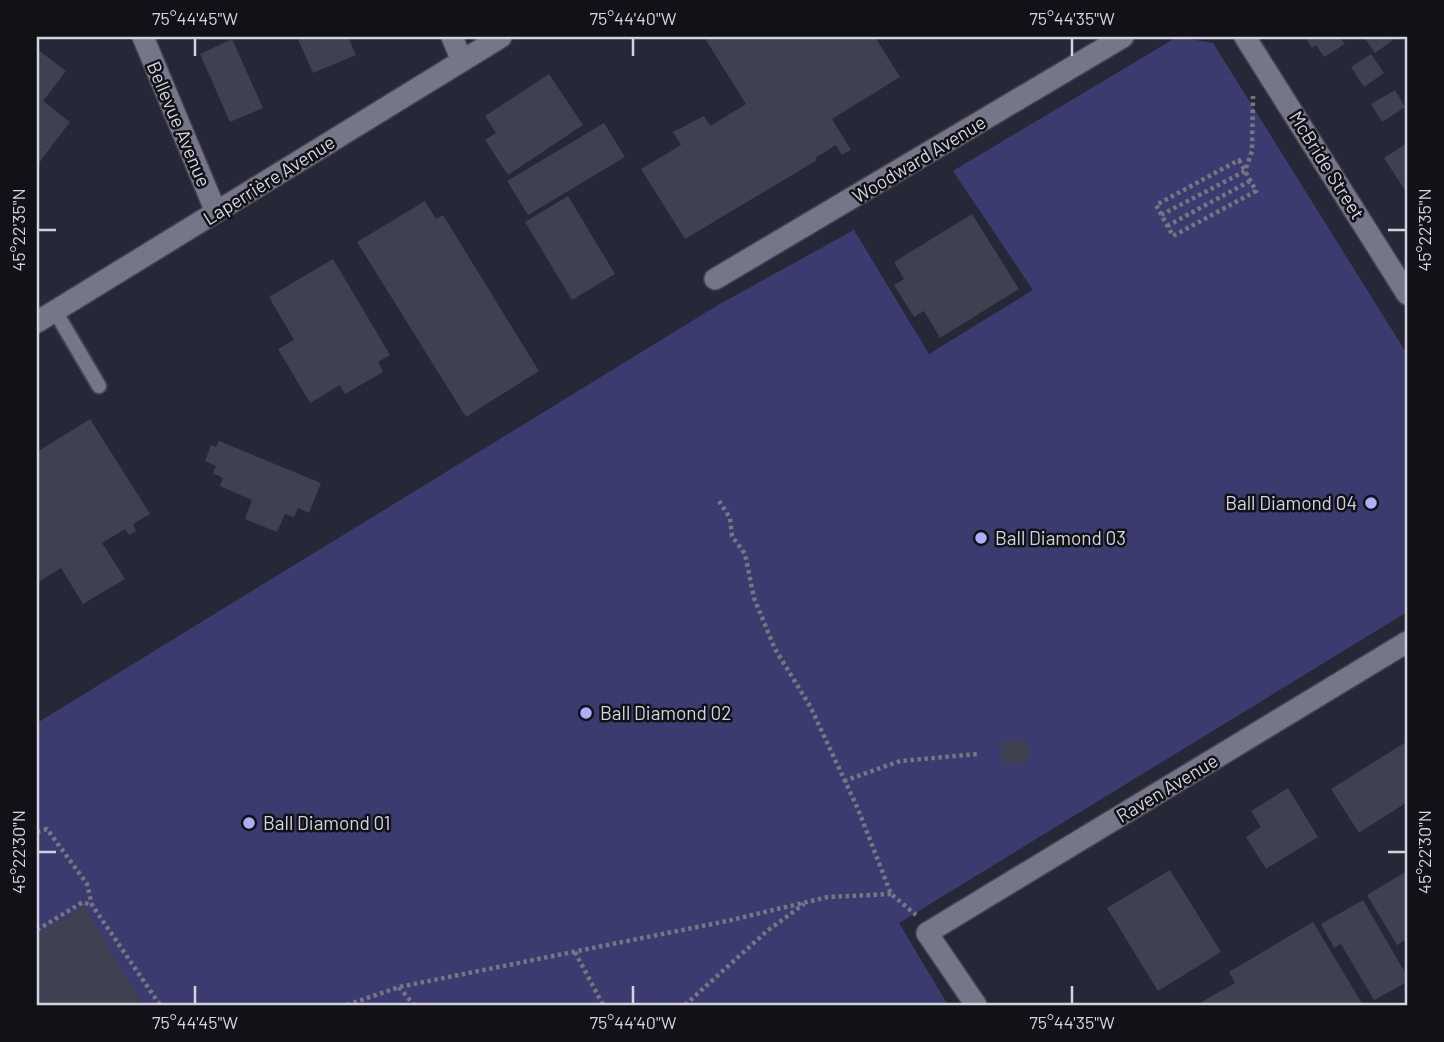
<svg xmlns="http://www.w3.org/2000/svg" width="1444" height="1042" font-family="Barlow,sans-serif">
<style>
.green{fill:#3c3b6f}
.building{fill:#3f4050}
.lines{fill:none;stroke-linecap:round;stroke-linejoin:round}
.lane-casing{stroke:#434350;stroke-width:18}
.street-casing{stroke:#434350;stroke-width:24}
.secondary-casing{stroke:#434350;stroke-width:24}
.path{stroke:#757682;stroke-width:4.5;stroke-dasharray:3.5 3.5;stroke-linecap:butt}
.lane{stroke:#757688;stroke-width:14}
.street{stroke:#757688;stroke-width:21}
.secondary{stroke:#757688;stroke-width:21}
.ticks{fill:none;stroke:#d3d4de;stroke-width:2.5}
.poi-dot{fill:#adaffb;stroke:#111118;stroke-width:2.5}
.labels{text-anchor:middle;stroke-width:5;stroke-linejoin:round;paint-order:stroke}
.street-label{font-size:19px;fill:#d3d4de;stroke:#111118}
.poi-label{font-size:19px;fill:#d3d4de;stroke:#111118;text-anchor:start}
.neatline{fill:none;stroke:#d3d4de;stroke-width:2.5}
.ticks-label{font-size:18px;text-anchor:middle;fill:#d3d4de}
</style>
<rect width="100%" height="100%" fill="#272837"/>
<!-- green -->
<path class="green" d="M1177 37 1213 43 1407 354V612L899 923 948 1005H37V723L718 305 854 230 929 354 1033 290 953 171Z"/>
<!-- building -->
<path class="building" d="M297 37H348L356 55 313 73Z
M704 37H875L900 77 832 119 851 150 842 155 836 145 815 158 817 160 685 239 641 169 681 145 673 132 704 116 710 126 746 104Z
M1305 37H1340L1345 44 1324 57 1316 45 1312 48Z
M1364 37H1389L1392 41 1375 53Z
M232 39 263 108 230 122 200 54Z
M37 49 66 71 43 101 70 122 37 165Z
M1371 54 1384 73 1364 87 1351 67Z
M549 74 583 125 508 175 485 140 496 133 485 116Z
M1395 90 1405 107 1382 122 1371 104Z
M604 123 625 157 528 215 507 181Z
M1407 143V191L1406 192 1384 158Z
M568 196 615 274 572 300 525 222Z
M425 201 436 219 443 215 539 371 466 417 357 242Z
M972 214 1019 289 940 338 924 311 914 317 894 285 904 279 894 262Z
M333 259 390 355 378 362 383 372 345 394 340 385 310 403 278 349 294 340 269 297Z
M90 419 150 514 133 524 136 531 129 535 125 529 102 543 125 579 83 604 61 568 38 582 37 579V452Z
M219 441 321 483 309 513 298 508 294 517 285 514 277 532 245 519 252 500 220 486 223 478 213 473 216 466 205 461 211 445 216 447Z
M1027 739 1029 763 1002 765 1000 742Z
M1406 742 1407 802 1359 833 1331 789Z
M1288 788 1318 837 1266 869 1246 837 1261 827 1251 811Z
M1170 870 1221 952 1158 991 1107 908Z
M1407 871V939L1397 945 1367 895Z
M1363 900 1407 976V982L1374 1000 1341 944 1334 948 1321 924Z
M84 906 143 1005H37V935Z
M1313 922 1363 1005H1196L1235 983 1229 972Z"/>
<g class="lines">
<defs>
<path id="lane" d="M55 311 99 386"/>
<path id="street" d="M143 37 216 212
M452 37 462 61
M1245 37 1407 294
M715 279 1123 37
M976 1005 927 933 1407 642"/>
<path id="secondary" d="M37 322 501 37"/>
</defs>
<!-- lane casing -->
<use href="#lane" class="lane-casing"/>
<!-- street casing -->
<use href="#street" class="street-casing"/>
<!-- secondary casing -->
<use href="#secondary" class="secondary-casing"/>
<!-- path -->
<path class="path" d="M1239 160 1256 191 1173 236 1156 205Z
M1161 215 1245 171 1252 151 1253 96
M1167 226 1250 181
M719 501 730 518 732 536 745 554 754 598 775 649 810 706 858 809 891 894 916 915
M844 781 900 761 978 754
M37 832 47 829 87 884 92 905 160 1005
M37 930 83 902 91 905
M575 952 603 1005
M399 987 414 1005
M347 1005 399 987 727 921 828 897 891 894
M685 1005 767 931 804 904"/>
<!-- lane -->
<use href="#lane" class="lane"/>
<!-- street -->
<use href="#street" class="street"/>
<!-- secondary -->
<use href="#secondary" class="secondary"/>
</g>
<!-- ticks -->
<path class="ticks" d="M195 38V56M633 38V56M1072 38V56M38 230H56M1388 230H1406M38 852H56M1388 852H1406M195 986V1004M633 986V1004M1072 986V1004"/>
<!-- markers -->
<g class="poi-dot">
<circle cx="1371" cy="503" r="7"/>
<circle cx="981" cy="538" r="7"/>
<circle cx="586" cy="713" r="7"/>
<circle cx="249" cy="823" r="7"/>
</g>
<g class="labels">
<!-- street labels -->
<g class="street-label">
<text transform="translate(179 124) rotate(67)" y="7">Bellevue Avenue</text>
<text transform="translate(919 159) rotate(-31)" y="7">Woodward Avenue</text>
<text transform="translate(1327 165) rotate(58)" y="7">McBride Street</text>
<text transform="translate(269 180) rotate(-32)" y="7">Laperrière Avenue</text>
<text transform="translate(1167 788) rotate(-31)" y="7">Raven Avenue</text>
</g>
<!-- poi labels -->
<g class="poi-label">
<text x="1357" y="510" text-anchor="end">Ball Diamond 04</text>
<text x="995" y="545">Ball Diamond 03</text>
<text x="600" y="720">Ball Diamond 02</text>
<text x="263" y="830">Ball Diamond 01</text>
</g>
</g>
<!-- border -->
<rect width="1444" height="1042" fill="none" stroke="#111118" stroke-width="77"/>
<rect x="38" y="38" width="1368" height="966" class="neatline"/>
<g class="ticks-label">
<text x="195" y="25">75°44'45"W</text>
<text x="633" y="25">75°44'40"W</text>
<text x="1072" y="25">75°44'35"W</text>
<text transform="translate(19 230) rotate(-90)" y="6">45°22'35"N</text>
<text transform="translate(1425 230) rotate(-90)" y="6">45°22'35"N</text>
<text transform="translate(19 852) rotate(-90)" y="6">45°22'30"N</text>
<text transform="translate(1425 852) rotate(-90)" y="6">45°22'30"N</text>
<text x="195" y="1029">75°44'45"W</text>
<text x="633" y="1029">75°44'40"W</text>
<text x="1072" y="1029">75°44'35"W</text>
</g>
</svg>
